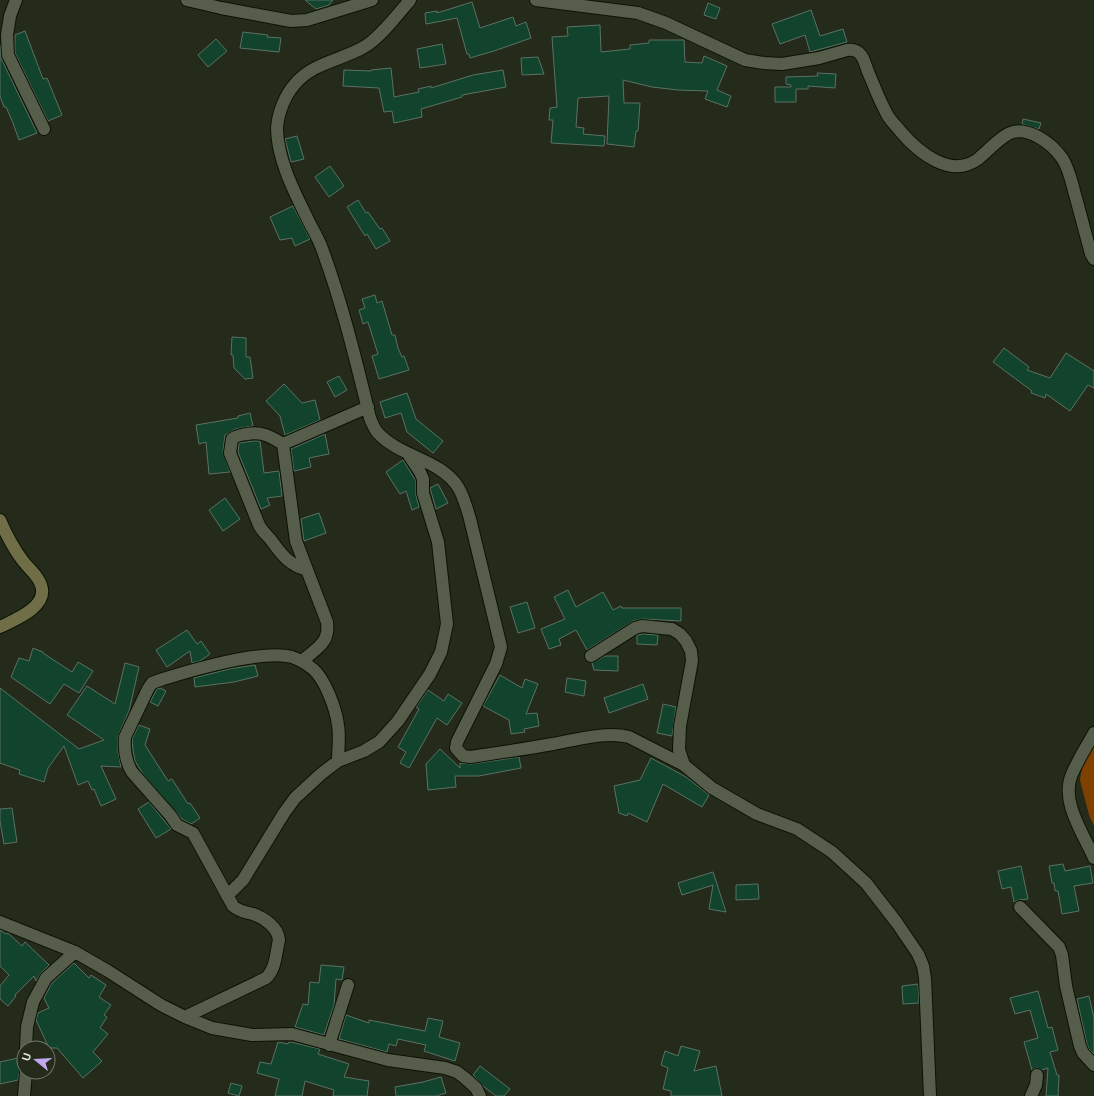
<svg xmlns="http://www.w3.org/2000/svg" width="1094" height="1096" font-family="Figtree,sans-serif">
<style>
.forest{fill:#804100}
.building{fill:#11432d;stroke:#5b7165}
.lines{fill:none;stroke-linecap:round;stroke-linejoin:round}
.street-casing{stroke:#0d1304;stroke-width:14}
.secondary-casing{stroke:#0d1304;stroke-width:14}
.street{stroke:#565e4b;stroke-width:12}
.secondary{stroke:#706e46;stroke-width:12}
</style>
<rect width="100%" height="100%" fill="#242b1a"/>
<!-- forest -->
<path class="forest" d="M1094 743V826L1089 815 1080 780 1084 755Z"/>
<!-- building -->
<path class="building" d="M305 0H333L329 5 316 9Z
M472 2 480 28 513 17 516 26 526 22 531 38 494 51 470 58 469 54H467L457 18 426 24 425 13 437 11V13Z
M708 3 720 8 716 19 704 15Z
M811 10 820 36 843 29 847 42 810 52 805 35 780 44 772 24Z
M600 25 601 52 630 49V45L649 43V40H684L685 62 702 63 704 56 727 66 717 90 731 96 727 107 705 99 708 91 678 90 652 87 623 80 624 103H640L638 131H636L634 147 607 144 609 96 578 98 576 127 584 128 583 134 605 136 604 146 551 143 553 120H549L550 108 557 107 552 37 568 36 567 27Z
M25 31 43 79 47 78 62 115 48 121 15 53V35Z
M243 32 268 35 267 37 281 38 279 52 240 48Z
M216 39 227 51 208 67 198 55Z
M442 44 446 64 420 68 417 49Z
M0 45 1 58 37 133 19 140 13 123 6 107H4L0 96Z
M538 57 544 74 522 75 521 58Z
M391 68 394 97 419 92 418 89 431 86V88L473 75 503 70 506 87 462 95V97L421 109 422 117 394 123 392 111 384 112 379 88 343 86 344 70 371 71V70Z
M817 73 836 74 835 88 808 86V89H796V102H775V87H791V85L786 84V77L818 76Z
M1023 119 1041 123 1039 129 1022 124Z
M297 136 304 159 291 162 285 139Z
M330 166 344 186 329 197 315 177Z
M358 200 366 213 368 212 380 229 382 228 390 241 376 249 367 234 365 236 347 207Z
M293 206 310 239 295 246 292 238 280 240 270 217Z
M375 295 377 303 382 301 392 335H395L398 348 402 357 404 356 409 370 379 379 372 356 378 354 368 322 363 324 359 310 365 308 362 299Z
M232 337 246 338V357H250L253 378 245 379 234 368 233 355H231Z
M1004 348 1029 367 1027 370 1050 378 1066 353 1094 371V388L1088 385 1070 411 1046 394 1045 398 1031 393 1032 391 993 362Z
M339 376 347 390 335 397 327 382Z
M284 384 302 403 315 400 320 420 285 435 280 416 266 401Z
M407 393 416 419 443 441 433 453 407 432 401 413 385 418 380 402Z
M250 413 253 426 235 429 225 435 223 452 230 472 209 474 206 442 199 444 196 425 238 418V416Z
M325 434 329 454 309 458 311 467 294 471 291 449Z
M253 441H260L264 473 279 471 282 496 267 498 270 505 261 509 238 452 239 443Z
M403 460 416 481V495L419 507 412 510 406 491 400 494 386 472Z
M438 484 448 503 436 509 430 488Z
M225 498 240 519 223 531 209 510Z
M319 513 326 533 304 541 301 519Z
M568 590 576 607 603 592 613 610 621 606 622 608H681V621L643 619 633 621 587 650 576 630 559 639 561 645 549 649 541 629 565 619 554 597Z
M527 602 535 628 518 633 510 607Z
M187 630 197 644 201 641 210 654 200 661 192 663 190 651 167 667 156 650Z
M643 634 658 635 657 645 637 644V635Z
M33 648 43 652V653L72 672 78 662 93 671 79 693 64 684 50 704 11 677 19 658 29 661Z
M605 656H618V671L594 670 592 663Z
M125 663 139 667 129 711 118 736V752L121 767 101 766 116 799 101 806 94 789 92 790 88 781 78 785 64 746 48 768 44 782 19 774 20 770 0 763V688L79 749 104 740 67 715 87 686 115 704Z
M255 665 258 676 234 682 195 687 194 678 229 669Z
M500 675 522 688 525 679 538 684 526 714 537 713 539 726 524 729 525 732 511 734 509 720 483 706Z
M567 678 586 681 584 696 565 692Z
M643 684 648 699 609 713 604 698Z
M160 688 166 691 158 706 150 702 157 689Z
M428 690 444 701 448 694 462 703 447 725 437 718 409 768 400 763 406 752 398 747 419 709 416 707Z
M663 704 676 707 672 736 657 733Z
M139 725 150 729 145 745 168 781 172 779 188 804 190 803 200 818 191 824 182 819 143 774 135 761 133 750 132 739Z
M440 749 460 768V763L471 764 519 757 521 768 479 776H455L456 787 428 790 426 764Z
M651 758 686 777 709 795 702 807 663 784 647 822 628 813 627 816 619 813 614 786 640 780Z
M149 802 171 829 156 838 138 809Z
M12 808 17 842 4 844 0 821V809Z
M1063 864 1065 871 1090 866 1093 883 1074 886 1079 911 1062 914 1058 891H1055L1054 883H1052L1049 866Z
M1021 866 1028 899 1019 900 1014 902 1011 887 1002 889 998 871Z
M713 872 716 881 726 912 709 909 713 885 682 895 678 883Z
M758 884 759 899 736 900V885Z
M0 930 6 934 8 933 22 946 25 942 49 965 41 973 36 981 34 976 15 995 16 996 8 1006 0 999V986L9 975 0 966Z
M74 963 89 978 91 975 106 985 99 997 111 1005 104 1015 107 1017 100 1028 108 1034 93 1052 102 1061 83 1078 57 1048H49L36 1020 38 1013 49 1008 44 998 52 983Z
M321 965 344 967 342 980 336 979 334 1005 324 1035 295 1027 303 1004 308 1005 310 982 319 983Z
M918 984 919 1003 903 1004 902 986Z
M1038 991 1048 1028 1052 1027 1058 1050 1050 1052 1057 1075H1059L1058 1096H1046L1048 1068 1042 1070 1037 1068 1032 1070 1024 1042 1038 1038 1030 1010 1015 1014 1010 998Z
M1089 996 1094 1018V1054L1089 1049 1087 1044 1077 999Z
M346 1015 369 1023V1020L425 1031 428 1018 443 1021 439 1037 460 1043 455 1061 424 1051 426 1045 398 1039 396 1046 389 1044 387 1052 339 1039Z
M278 1042 288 1044 289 1042H291L320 1049 318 1054 349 1064 344 1077 369 1081 367 1096H333L334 1090 305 1081 302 1096H275L279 1079 257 1073 260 1062 271 1064Z
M681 1046 700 1051 694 1071 716 1066 722 1096H671V1091L663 1089 668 1068 661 1065 665 1051 678 1056Z
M18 1058 20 1068 18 1080 0 1084V1062Z
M480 1066 510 1089 504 1096H496L484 1087 473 1075Z
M441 1077 446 1093 436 1096H396L395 1087 423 1082Z
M231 1083 242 1086 239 1096 228 1093Z"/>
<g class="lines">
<defs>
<path id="street" d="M16 0 10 16 7 35 8 55 44 129
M187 0 221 8 291 21 307 20 372 0
M410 0C398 14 379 39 364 47 342 60 312 63 295 84 285 95 278 113 277 128 277 160 296 195 309 222 313 230 318 238 321 246 342 302 356 361 370 418 372 423 374 428 377 432 399 457 440 459 458 487 464 497 467 509 470 519L501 647 496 664 457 742 456 748 463 756 470 757C497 753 525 749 553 744 577 740 605 731 629 737L684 765 712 788 757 814 797 829 832 852 866 883 897 923 918 954 923 966 925 978 930 1096
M536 0 638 13 666 23 745 60 764 63 782 64 819 58 847 50C853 49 857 50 861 55 865 60 866 68 869 74 875 88 880 102 888 116 891 121 897 127 901 132 919 153 951 179 978 159 988 151 997 140 1008 134 1027 124 1052 144 1062 158 1070 170 1072 185 1076 198 1081 217 1086 235 1091 254L1094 259
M283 444C271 437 262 431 247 434 241 435 237 435 232 439L230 453 259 525C262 531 267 535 271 540 282 555 288 564 307 570
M591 656 635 628 642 626 672 629 680 634 686 641 691 651 692 661 680 726 679 750 684 765
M302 661C317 648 330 643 327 622L296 541 283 444 368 407
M1094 733C1087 746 1078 760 1072 774 1060 801 1083 833 1094 858
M227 896 243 880 284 813 295 798 321 774 338 761 364 751 379 742 398 721 430 674 441 652 447 624 438 542 423 493V479L420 472 408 454
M1020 907 1059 947 1062 955 1066 986 1080 1046 1083 1053 1094 1065
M0 922 75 952
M185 1017 266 978C276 969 276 952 279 940 278 927 264 918 253 914 246 912 240 912 233 906L193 833 177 825 170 815 132 772C126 762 124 749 125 737L148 689 152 683 163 679C192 670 264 649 292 657 300 660 307 664 313 669 325 679 336 709 338 725 340 736 338 750 338 761
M329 1045 348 985
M26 1048 27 1027 33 1002 46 978 75 952 108 971 161 1005 185 1017 212 1028 252 1035 292 1034 388 1060 445 1068 457 1072 465 1078 476 1088 480 1096
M24 1096 26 1072
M1031 1096 1036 1085 1037 1075"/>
<path id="secondary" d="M0 520C6 534 14 549 23 561 29 569 38 575 41 585 49 607 14 620 0 627"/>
</defs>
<!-- street casing -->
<use href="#street" class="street-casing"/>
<!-- secondary casing -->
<use href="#secondary" class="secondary-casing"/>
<!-- street -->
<use href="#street" class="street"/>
<!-- secondary -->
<use href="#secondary" class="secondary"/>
</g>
<!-- north arrow -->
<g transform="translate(36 1060) rotate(288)"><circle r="19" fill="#242b1a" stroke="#717768"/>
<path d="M0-3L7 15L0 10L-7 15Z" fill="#c2a7f2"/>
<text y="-6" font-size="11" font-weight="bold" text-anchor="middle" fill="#e4e9dd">U</text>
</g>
</svg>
